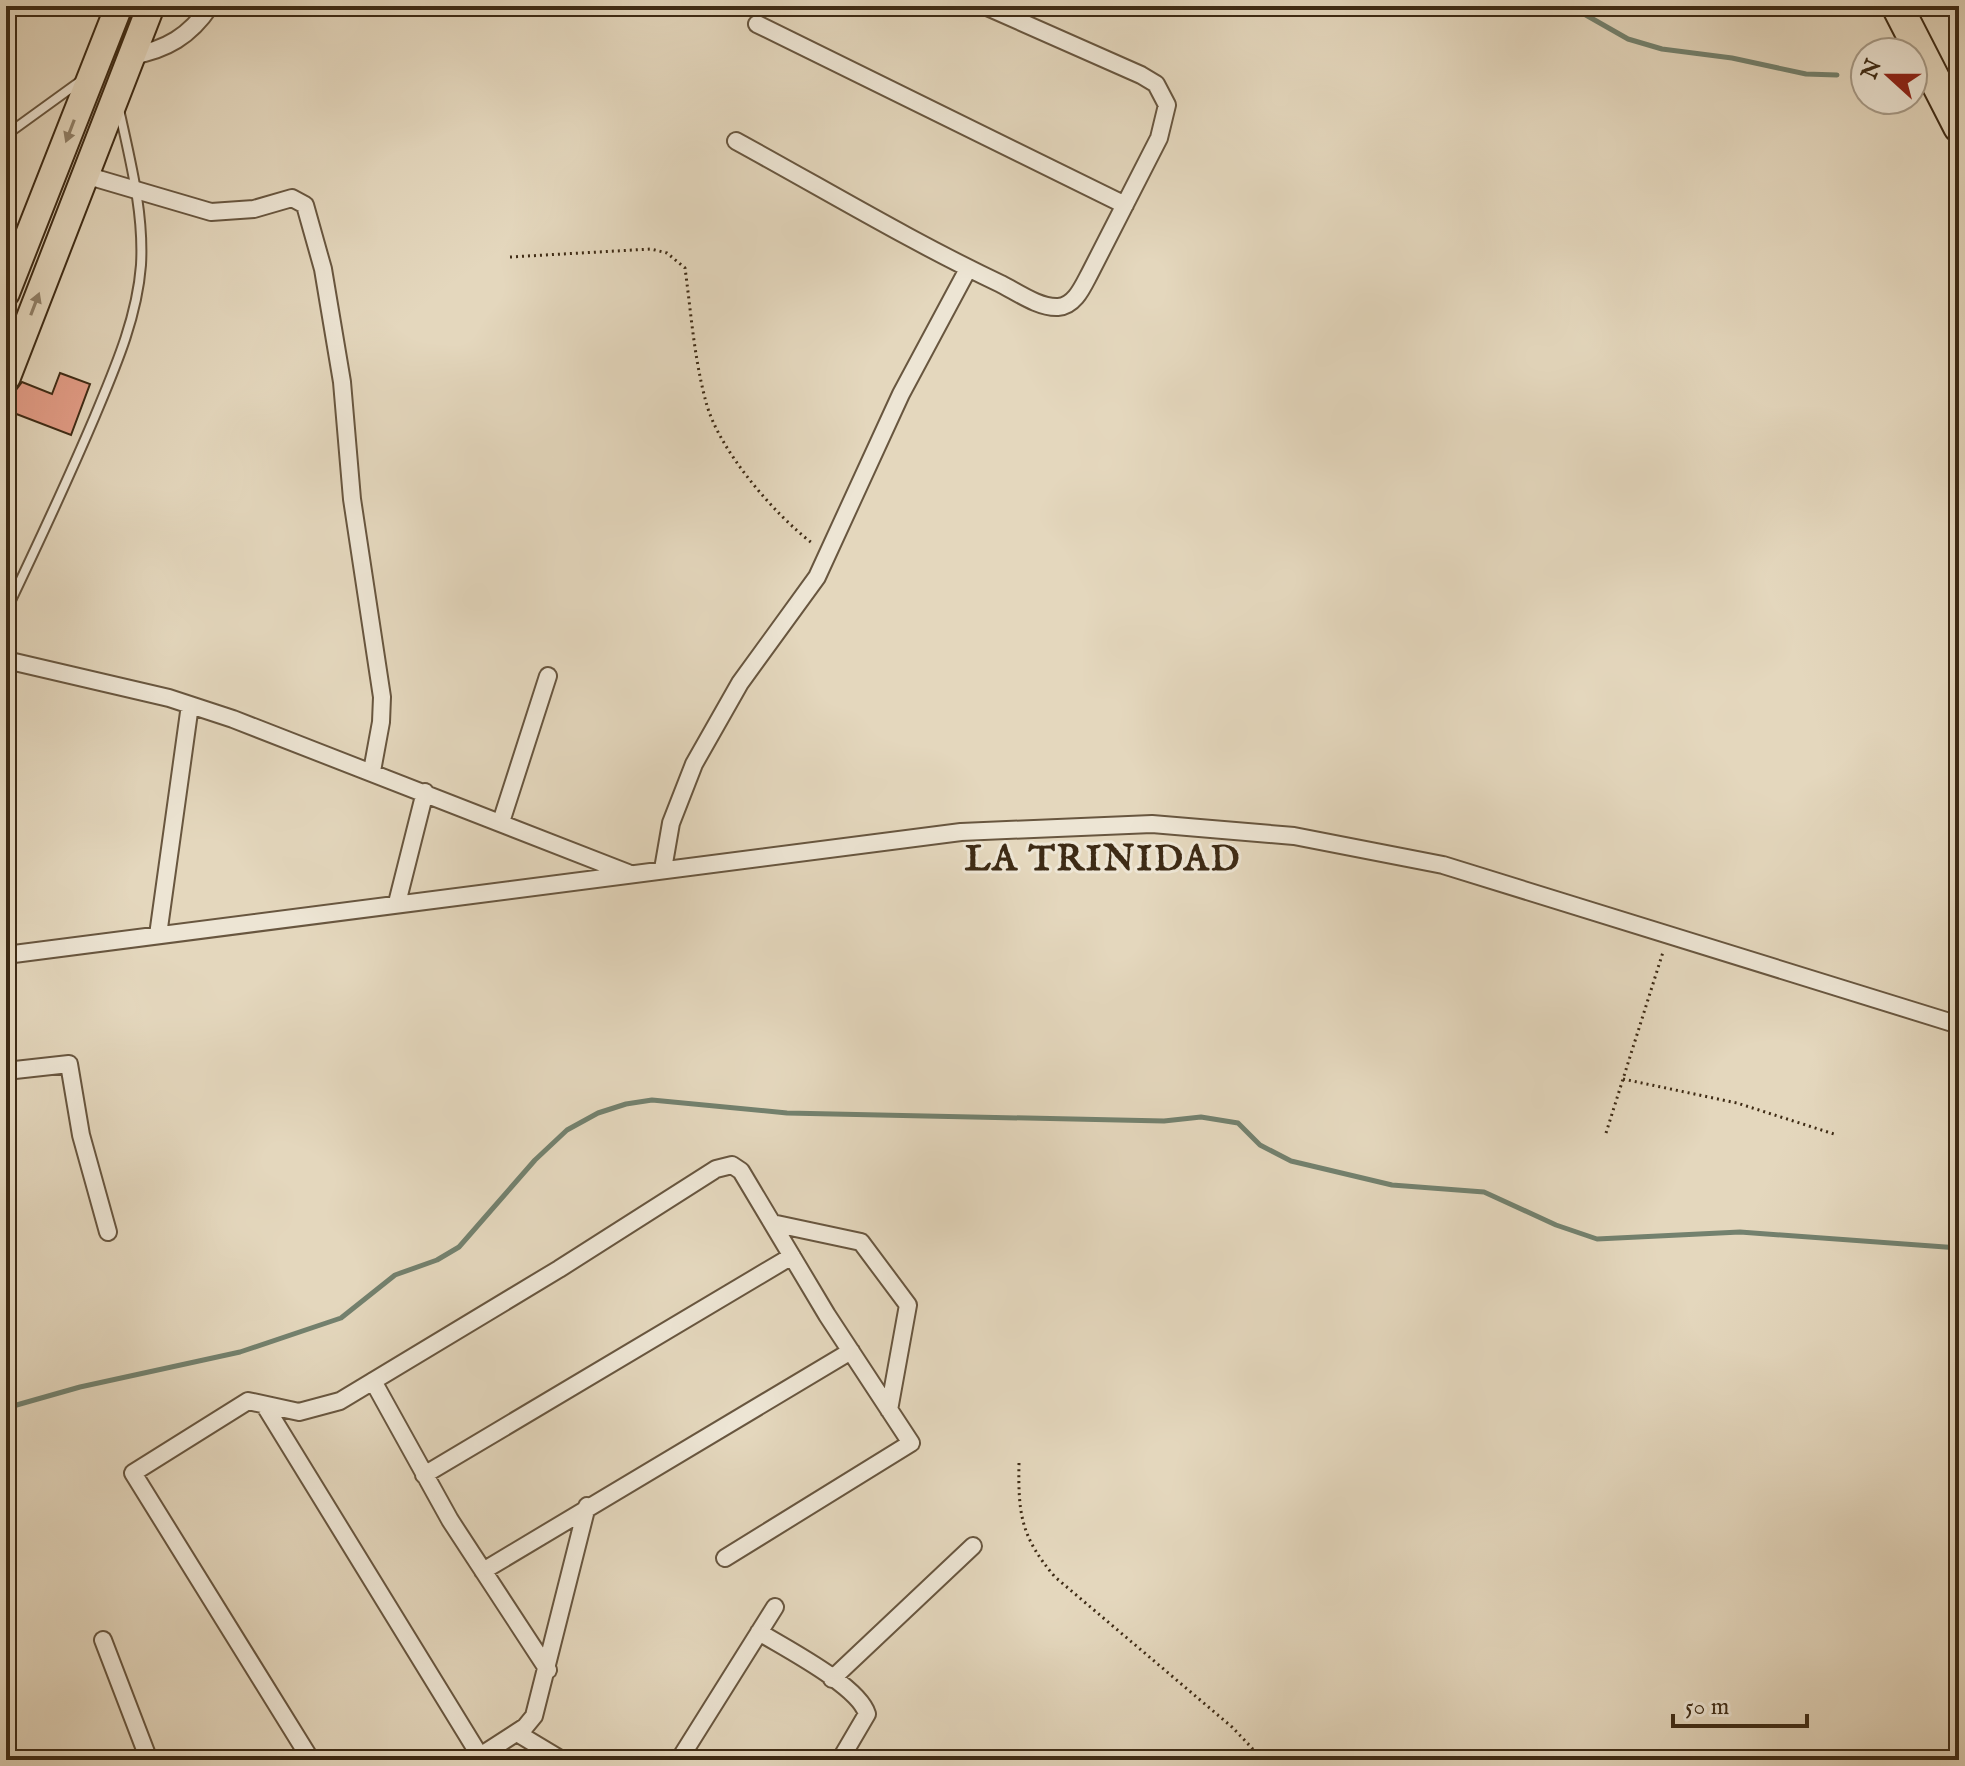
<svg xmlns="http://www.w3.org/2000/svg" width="1965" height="1766" font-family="'IM FELL English',serif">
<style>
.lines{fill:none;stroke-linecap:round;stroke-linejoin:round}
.stream{stroke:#73816e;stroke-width:5}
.building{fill:#e39d87;stroke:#3e2b15;stroke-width:2}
.lane-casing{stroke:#68563f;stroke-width:12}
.street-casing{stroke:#68563f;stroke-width:20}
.primary-casing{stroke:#3e2b15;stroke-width:30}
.highway-casing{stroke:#3e2b15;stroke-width:34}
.path{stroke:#3e2b15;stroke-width:3;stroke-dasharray:2 4;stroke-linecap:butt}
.lane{stroke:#ede5d4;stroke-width:8}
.street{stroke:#ede5d4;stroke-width:16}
.primary{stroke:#e4d7bd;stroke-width:26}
.highway{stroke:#e4d7bd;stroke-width:30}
.oneway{fill:#918169}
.labels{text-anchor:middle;stroke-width:6;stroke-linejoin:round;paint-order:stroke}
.district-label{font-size:36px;font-weight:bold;letter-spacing:2px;fill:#3e2b15;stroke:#ede5d4}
</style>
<rect width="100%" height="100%" fill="#e4d7bd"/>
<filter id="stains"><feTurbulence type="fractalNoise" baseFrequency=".0025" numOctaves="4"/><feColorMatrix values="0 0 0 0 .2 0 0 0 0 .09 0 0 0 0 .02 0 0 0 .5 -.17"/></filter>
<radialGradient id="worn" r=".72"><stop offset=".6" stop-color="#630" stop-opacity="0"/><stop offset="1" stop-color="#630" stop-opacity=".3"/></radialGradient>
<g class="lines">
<!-- stream -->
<path class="stream" d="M1570 6 1628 39 1662 49 1732 58 1806 74 1837 75
M6 1408 80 1387 240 1352 341 1318 395 1275 437 1260 459 1247 535 1160 567 1130 598 1113 626 1104 652 1100 787 1113 1164 1121 1201 1117 1238 1123 1260 1145 1291 1161 1392 1185 1484 1192 1556 1225 1597 1239 1740 1232 1959 1248"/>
</g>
<!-- building -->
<path class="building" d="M60 373 90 384 71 435 6 410V393L16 390 22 382 52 394Z"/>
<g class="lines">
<defs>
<path id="lane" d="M6 135 82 80
M6 611C37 546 67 482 95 416 115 368 137 318 141 265 144 212 130 160 119 109"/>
<path id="street" d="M757 24 1125 205
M131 56C166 50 190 36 210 6
M736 141C824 189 910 241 1001 284 1017 292 1039 308 1058 307 1075 306 1083 286 1090 273L1159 138 1167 105 1156 84 1141 75 985 6
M85 175 211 212 254 209 292 198 305 205 323 269 342 382 352 499 382 697 381 722 372 771
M6 660 169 698 233 719 628 873
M501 822 548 676
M663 869 671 823 694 764 740 683 817 577 901 394 968 269
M397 903 425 792
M158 935 190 705
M6 955 961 832 1152 824 1294 836 1443 865 1959 1025
M6 1071 69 1064 81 1135 108 1232
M772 1223 861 1242 908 1305 889 1410
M373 1381 450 1520 548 1670
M265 1406 480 1756
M424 1475 792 1256
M483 1571 851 1351
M759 1632C785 1648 859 1686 867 1714L840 1760
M103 1640 149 1760
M832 1679 973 1546
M517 1733 562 1760
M311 1760 133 1473 248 1401 299 1412 340 1401 559 1269 716 1169 732 1165 741 1171 827 1315 911 1443 725 1558
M474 1760 525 1727 534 1716 587 1506
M679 1760 775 1607"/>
<path id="primary" d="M6 293 119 6
M7 377 151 6"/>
<path id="highway" d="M1897 6 1959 127"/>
</defs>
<!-- lane casing -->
<use href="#lane" class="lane-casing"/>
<!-- street casing -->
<use href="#street" class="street-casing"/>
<!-- primary casing -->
<use href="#primary" class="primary-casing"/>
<!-- highway casing -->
<use href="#highway" class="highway-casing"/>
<!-- path -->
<path class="path" d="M510 257 651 249 667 253 685 268C691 312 694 358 706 402 718 449 774 514 812 543
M1623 1079 1737 1103 1834 1134
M1606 1133 1663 952
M1019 1463C1018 1514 1021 1537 1055 1577L1232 1727 1252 1748 1256 1760"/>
<!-- lane -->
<use href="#lane" class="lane"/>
<!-- street -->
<use href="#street" class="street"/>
<!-- primary -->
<use href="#primary" class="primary"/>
<!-- highway -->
<use href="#highway" class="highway"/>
</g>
<!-- one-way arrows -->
<defs><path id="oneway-solid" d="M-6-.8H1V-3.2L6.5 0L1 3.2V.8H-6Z" transform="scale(2)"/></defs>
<g class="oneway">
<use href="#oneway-solid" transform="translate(70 131) rotate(111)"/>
<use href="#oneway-solid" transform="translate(35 304) rotate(-69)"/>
</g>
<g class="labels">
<!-- district labels -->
<g class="district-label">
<text x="1103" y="870">LA TRINIDAD</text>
</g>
</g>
<!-- margin -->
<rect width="1965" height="1766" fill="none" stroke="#e4d7bd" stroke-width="32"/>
<rect x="8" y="8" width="1949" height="1750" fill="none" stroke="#3e2b15" stroke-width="4"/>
<rect x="16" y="16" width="1933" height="1734" fill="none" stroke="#3e2b15" stroke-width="2"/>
<!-- north arrow -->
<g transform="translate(1889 76) rotate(291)"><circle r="38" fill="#ede5d4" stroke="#a79b88" stroke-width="2"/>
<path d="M0-6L14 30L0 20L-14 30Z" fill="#8f2418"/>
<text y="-12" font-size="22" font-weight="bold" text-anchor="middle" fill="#3e2b15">N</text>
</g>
<!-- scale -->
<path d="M1673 1714v12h134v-12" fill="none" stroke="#3e2b15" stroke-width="4"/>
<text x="1685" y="1714" font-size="24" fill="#3e2b15" stroke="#ede5d4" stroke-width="6" paint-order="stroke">50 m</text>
<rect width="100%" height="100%" filter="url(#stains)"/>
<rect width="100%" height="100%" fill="url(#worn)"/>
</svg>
